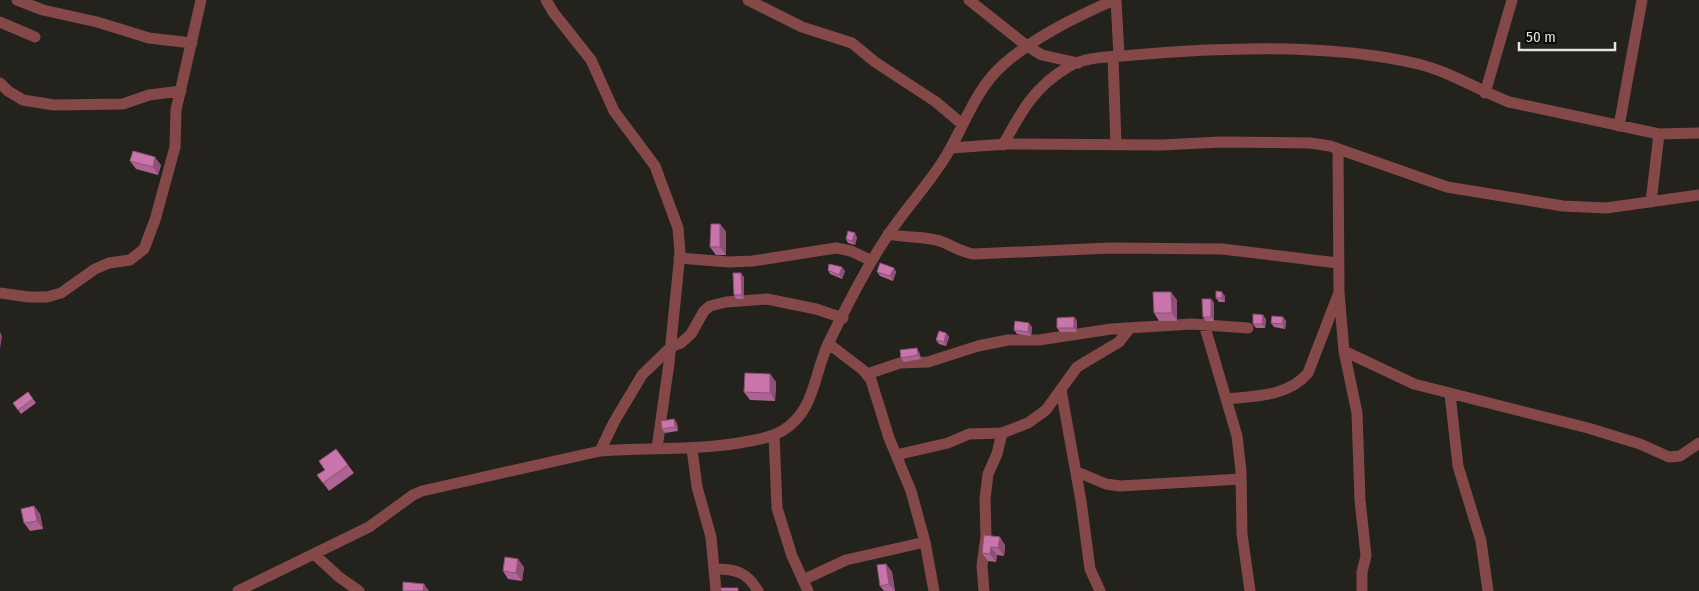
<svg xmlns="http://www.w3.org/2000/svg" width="1699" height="591" font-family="'Fira Sans Condensed',sans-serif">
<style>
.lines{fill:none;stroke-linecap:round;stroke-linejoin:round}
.minor{stroke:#854849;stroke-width:11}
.wall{fill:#ad6492}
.shaded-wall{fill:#8d5177}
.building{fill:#c974aa;stroke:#8d5177}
</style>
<rect width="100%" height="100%" fill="#24221d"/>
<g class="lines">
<!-- minor -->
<path class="minor" d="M17 0 43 10 97 22 149 38 192 43
M546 0 553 12 591 60 614 111 655 166 678 228 680 253 669 363 657 448
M748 0 802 27 852 43 875 62 936 102 962 124
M969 0 1027 46 1042 55 1078 63
M1116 0 1119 56
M0 22 35 37
M1113 57 1116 145
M0 83 8 91 23 100 54 105 123 104 149 95 181 91
M1485 93 1512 0
M1619 126 1642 0
M1003 145C1021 112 1034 87 1068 67 1086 56 1113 57 1134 55 1223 47 1332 43 1418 64 1451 72 1478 90 1509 102L1659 134 1699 133
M951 148 1007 144 1162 145 1220 142 1310 143 1330 146 1447 187 1563 206 1606 208 1699 195
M1338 149 1339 292 1344 351 1357 413 1360 500 1366 556 1362 572V591
M1651 202 1659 134
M888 234C904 238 920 236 936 240 950 243 958 252 974 254L1110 248 1222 249 1338 263
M679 258 729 262 753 261 836 248 851 251 872 261
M0 293 29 297H47L61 293 95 269 109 263 130 260 144 249 155 220 175 147 176 110 201 0
M1204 324 1237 436 1241 471 1242 534 1250 591
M829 344 863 370 871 380 889 438 911 491 925 542 934 591
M1344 351 1414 384 1588 428 1640 444 1669 457 1680 456 1699 443
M867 374 900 363 928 362 978 346 1008 340H1039L1111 329 1192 324 1248 328
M1061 390 1081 501 1090 569 1100 591
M1450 394 1458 466 1481 541 1488 591
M1227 399C1256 396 1289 396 1308 373L1338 295
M774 435 777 508 792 556 808 591
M692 449 697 487 711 537 716 591
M600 451 614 422 642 375 671 347 681 343 691 334 704 311 710 306 726 302 767 299 816 309 843 318
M896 455 948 443 969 434 1002 433 1028 423 1046 410 1077 367 1119 342 1130 328
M1077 472 1106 484 1120 486 1241 479
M314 554 339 577 359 591
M715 569C736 569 747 572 758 591
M803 580 846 560 925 542
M238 591 369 527 413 495 422 491 600 451C650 447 700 451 750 441 761 439 772 437 782 431 815 411 813 377 828 344 846 307 865 269 888 235 906 208 929 184 946 156 965 125 975 89 1004 64 1036 36 1076 17 1114 0
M984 591 982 566 986 536 985 499 988 474 997 454 1002 433"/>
</g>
<!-- wall -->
<path class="wall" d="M130 161 161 165 158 175 136 169Z
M720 224 726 232V255H716L710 247Z
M857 237 855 245 848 243 846 239Z
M894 268 896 272 893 281 880 276 877 272Z
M828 270 845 271 842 279 830 274Z
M744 277V299H736L734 295Z
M1225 296V302H1219L1216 298Z
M1211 299 1214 303V321H1206L1203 317Z
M1177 300V321H1159L1154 313Z
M1074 317 1077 321V332H1060L1057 328Z
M1283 317 1286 321 1285 329 1274 327 1271 323Z
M1266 319 1265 328H1256L1253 324Z
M1032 327 1031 336 1017 334 1014 330Z
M946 333 949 337 946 346 939 344 936 340Z
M919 352 921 359 904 362 901 358Z
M770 374 776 382 775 401 750 400 744 392Z
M28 392 36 403 21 414 13 403Z
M677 423 678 431 665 433 662 429Z
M319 461 348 465 354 473 329 491 317 475 325 470Z
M34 506 40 514 43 529 30 531 24 523Z
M984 535 1005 545 1004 556 997 555 996 562 988 561 982 553Z
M886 564 892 572 895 591H884L880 586Z
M524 567 522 581 508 579 503 571Z"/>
<!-- shaded-wall -->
<path class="shaded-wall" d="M155 157 161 165 158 175 153 167Z
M720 224 726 232V255L720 247Z
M855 233 857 237 855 245 852 241Z
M842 267 845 271 842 279 839 275Z
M894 268 896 272 893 281 890 276Z
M741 273 744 277V299L742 295Z
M1171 292 1177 300V321L1172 313Z
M1222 292 1225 296V302L1222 298Z
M1211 299 1214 303V321L1211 317Z
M1263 315 1266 319 1265 328 1262 324Z
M1074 317 1077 321V332L1074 328Z
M1283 317 1286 321 1285 329 1282 324Z
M1029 323 1032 327 1031 336 1028 332Z
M0 332 2 336 0 349Z
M946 333 949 337 946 346 944 342Z
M917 348 919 352 921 359 918 355Z
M770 374 776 382 775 401 770 393Z
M674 419 677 423 678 431 675 427Z
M34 506 40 514 43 529 37 521Z
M1000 537 1005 545 1004 556 998 548Z
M991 547 997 555 996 562 990 554Z
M518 559 524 567 522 581 516 573Z
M886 564 892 572 895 591 889 584Z
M424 584 429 591H423Z"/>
<!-- building -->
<path class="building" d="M133 151 155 157 153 167 130 161Z
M711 224H720V247H710Z
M848 231 855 233 852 241 846 239Z
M880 263 894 268 890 276 877 272Z
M829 264 842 267 839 275 828 270Z
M733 273H741L742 295H734Z
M1216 291 1222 292V298H1216Z
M1153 292H1171L1172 313H1154Z
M1202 299H1211V317H1203Z
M1253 314 1263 315 1262 324H1253Z
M1272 316 1283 317 1282 324 1271 323Z
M1074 317V328H1057V318Z
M1015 321 1029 323 1028 332 1014 330Z
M939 331 946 333 944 342 936 340Z
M917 348 918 355 901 358 900 350Z
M745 373 770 374V393L744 392Z
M28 392 33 399 18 410 13 403Z
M674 419 675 427 662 429 661 421Z
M336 449 348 465 323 483 317 475 325 470 319 461Z
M34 506 37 521 24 523 21 509Z
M984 535 1000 537 998 548 991 547 990 554 982 553Z
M505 557 518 559 516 573 503 571Z
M886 564 889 584 880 586 877 565Z
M403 582 424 584 423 591H403Z
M721 588H738V591H721Z"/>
<!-- scale -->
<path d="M1519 42v8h96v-8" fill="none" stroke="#e5e4e1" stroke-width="2.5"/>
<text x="1526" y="42" font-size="15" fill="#e5e4e1" stroke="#0c0b09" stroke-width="4" paint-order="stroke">50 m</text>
</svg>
